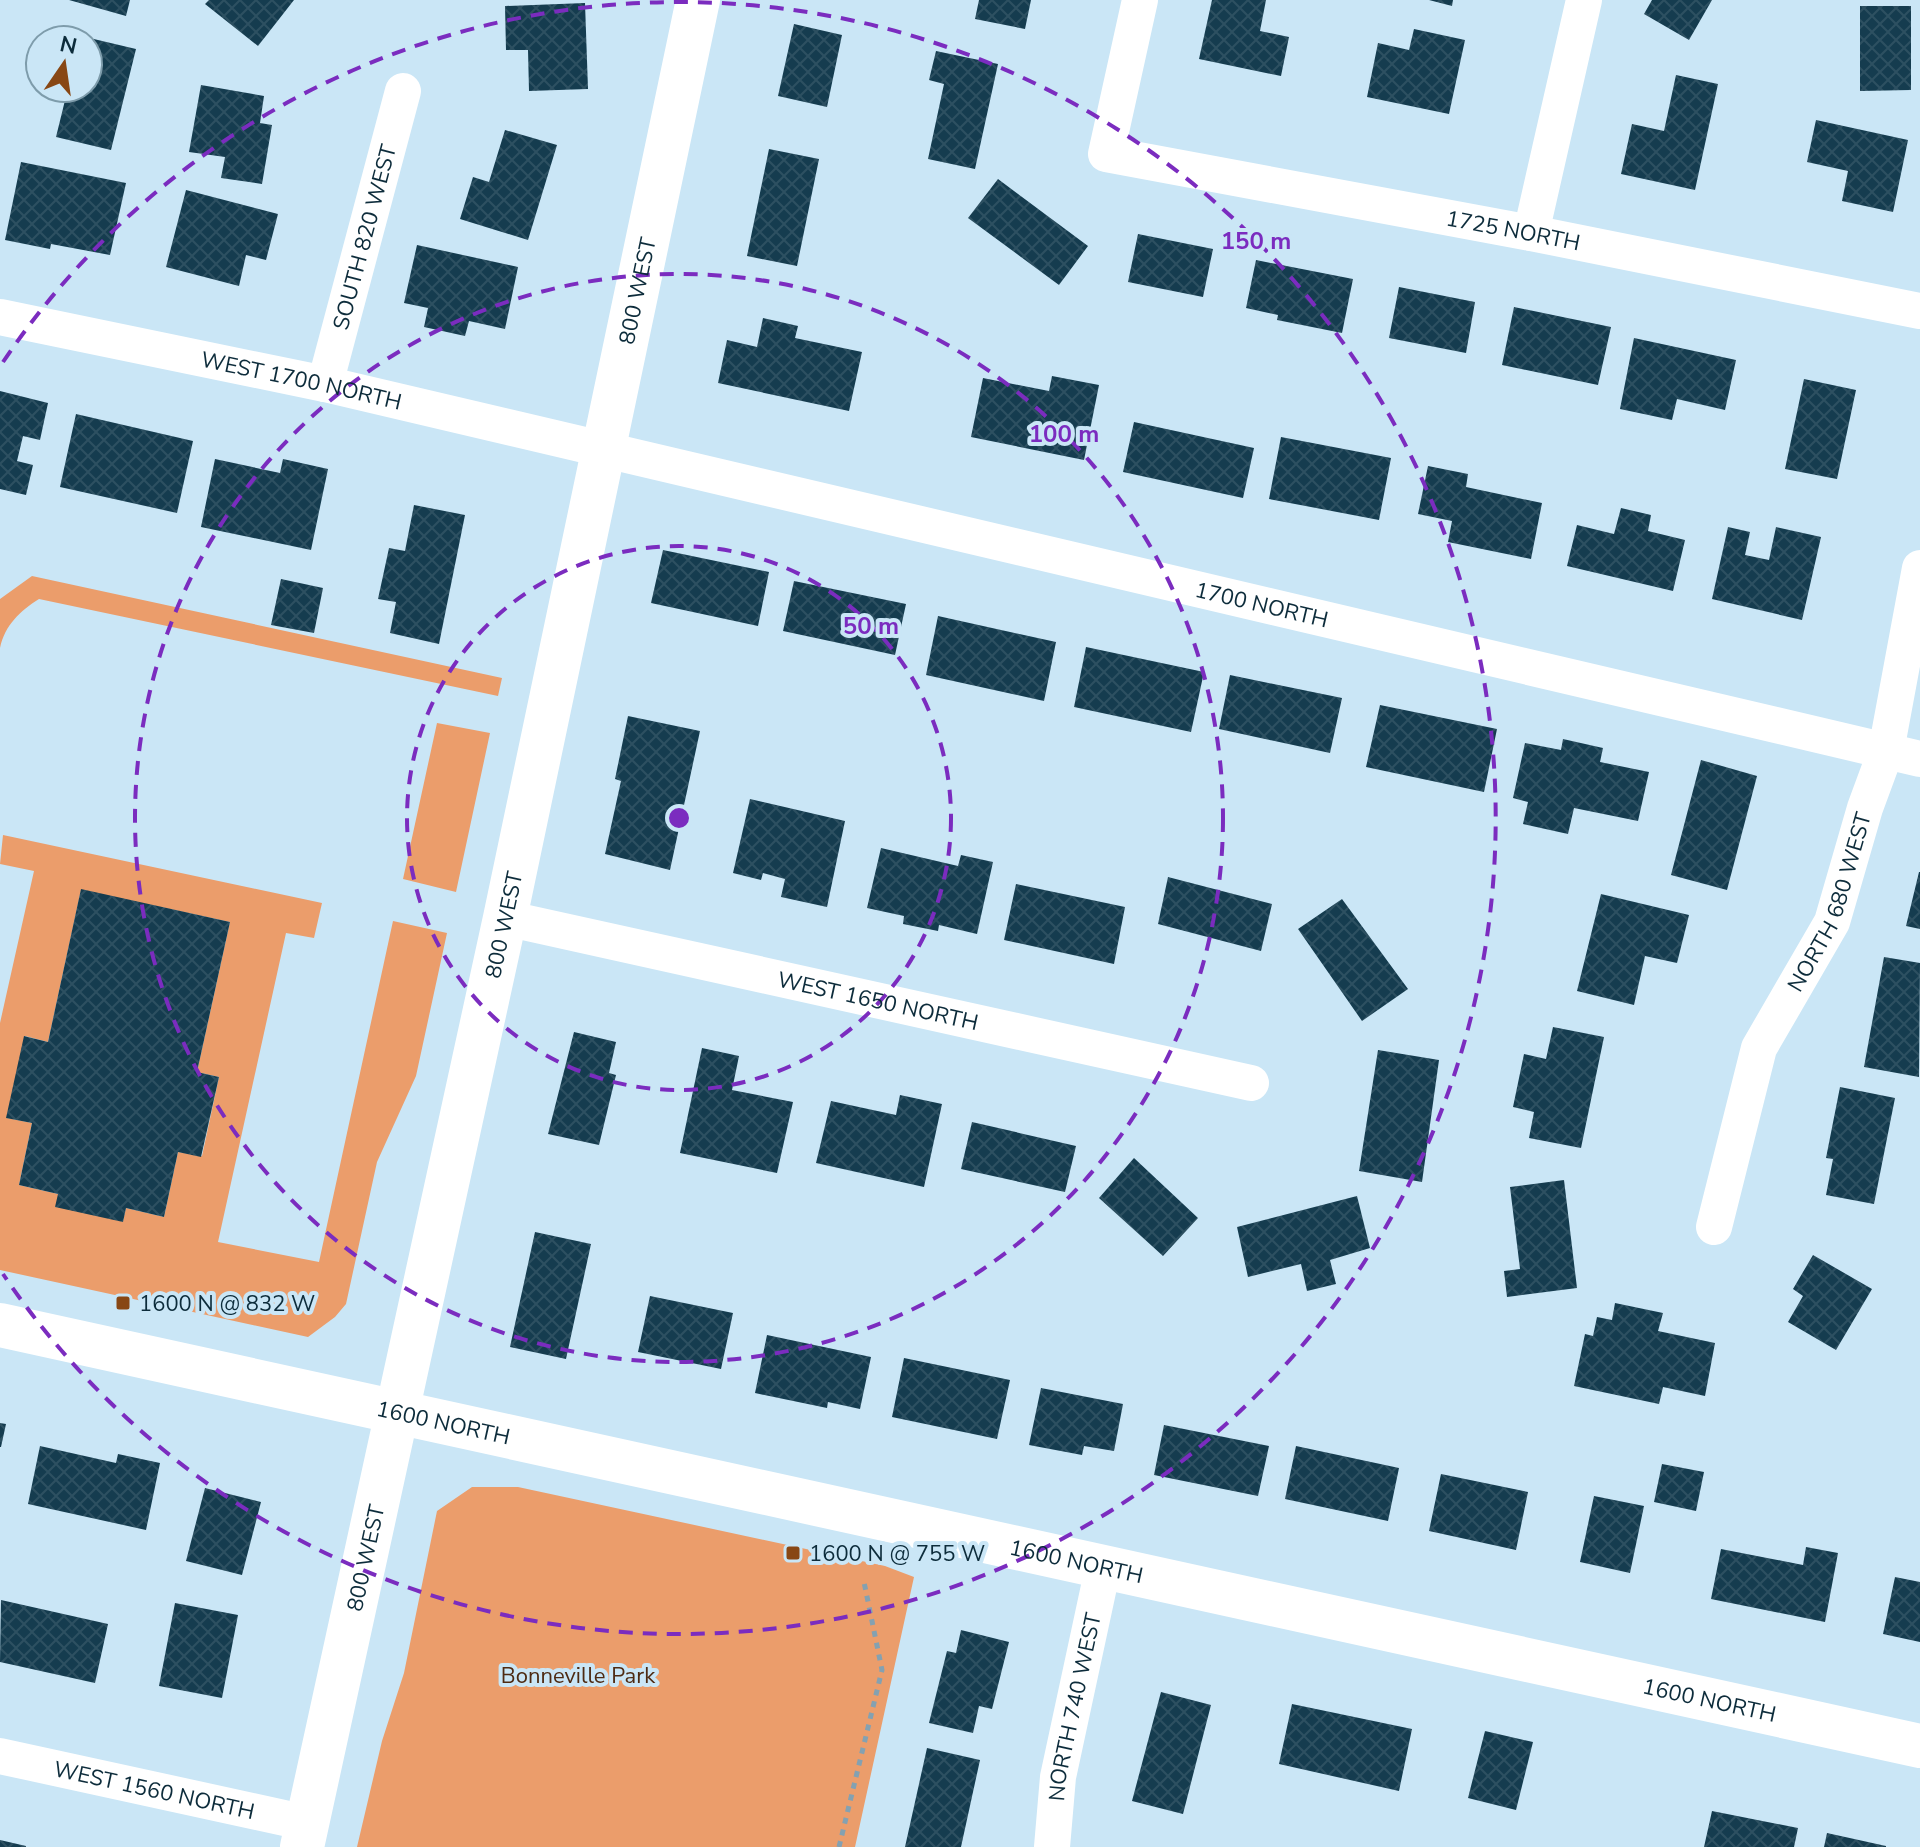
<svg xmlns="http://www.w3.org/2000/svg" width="1920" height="1847" font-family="'Nunito Sans',sans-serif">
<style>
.green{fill:#eb9d6b;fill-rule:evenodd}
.building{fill:url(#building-cross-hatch)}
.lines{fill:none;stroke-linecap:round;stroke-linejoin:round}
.path{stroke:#84a1b1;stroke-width:5;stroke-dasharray:6 6;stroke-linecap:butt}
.street{stroke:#fff;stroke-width:36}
.secondary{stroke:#fff;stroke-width:44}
.ring{fill:none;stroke:#7b2cbf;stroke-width:4;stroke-dasharray:14 10}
.poi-dot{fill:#884714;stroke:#cae6f6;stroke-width:3}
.labels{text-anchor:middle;stroke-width:8;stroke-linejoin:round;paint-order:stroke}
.street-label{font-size:22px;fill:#0d2c3b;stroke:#cae6f6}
.poi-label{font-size:22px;fill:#0d2c3b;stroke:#cae6f6;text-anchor:start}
.park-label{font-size:22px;fill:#4d2a12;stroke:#cae6f6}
.centre{fill:#7b2cbf;stroke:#cae6f6;stroke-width:4}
.ring-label{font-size:24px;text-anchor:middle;font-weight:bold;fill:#7b2cbf;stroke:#cae6f6;stroke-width:8;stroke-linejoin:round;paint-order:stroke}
</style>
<defs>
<pattern id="building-cross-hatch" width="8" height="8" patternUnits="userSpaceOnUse" patternTransform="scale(2)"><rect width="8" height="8" fill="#153c4f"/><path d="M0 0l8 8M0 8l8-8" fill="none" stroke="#2d5061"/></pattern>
</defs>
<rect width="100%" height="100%" fill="#cae6f6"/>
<!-- green -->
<path class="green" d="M32 576 502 678 498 696 39 599C20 611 5 625 0 648V599Z
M437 723 490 733 456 892 403 879Z
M3 835 322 903 314 938 286 933 218 1242 319 1262 393 921 447 933 416 1076 377 1162 346 1304 335 1317 308 1337 0 1270V1023L34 871 0 864ZM81 890 230 922 197 1072 219 1077 202 1156 178 1152 164 1217 126 1208 123 1221 58 1194 19 1185 32 1123 7 1118 25 1036 48 1042Z
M472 1487H518L885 1566 914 1577 855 1847H357L382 1741 404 1673 437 1511Z"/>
<!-- building -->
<path class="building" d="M69 0H130L126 16Z
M209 0H294L258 46 205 4Z
M979 0H1031L1025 29 975 19Z
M1212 0H1266L1260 31 1289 37 1281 76 1199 59Z
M1429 0H1453L1452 6Z
M1652 0H1712L1689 40 1644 14Z
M585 3 588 89 529 91 528 50H506L505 6Z
M1860 6H1911V90L1860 91Z
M794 24 842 35 827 107 778 96Z
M1414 29 1465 40 1449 114 1367 97 1378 43 1409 50Z
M60 31 136 49 111 150 56 137 68 88H88V40H58Z
M936 51 998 64 975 169 928 159 944 84 929 80Z
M1676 75 1718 84 1695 190 1621 174 1632 124 1664 131Z
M201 85 264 96 260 123 272 125 262 184 221 178 225 157 189 152Z
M1816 120 1908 140 1893 212 1842 201 1848 171 1807 162Z
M505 130 557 145 528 240 460 219 473 177 489 182Z
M769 149 819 159 797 266 747 256Z
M21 162 126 183 110 255 51 244 50 249 5 240Z
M998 179 1088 246 1059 285 968 218Z
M186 190 278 214 266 260 246 255 239 286 166 267Z
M1138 234 1213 249 1203 297 1128 282Z
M417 245 518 267 505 329 469 321 465 336 424 327 428 308 404 303Z
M1256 260 1353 279 1342 333 1277 320 1278 315 1246 308Z
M1399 287 1475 302 1466 353 1389 338Z
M1514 307 1611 327 1598 385 1502 365Z
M763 318 798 326 795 338 862 352 849 411 718 383 727 340 757 347Z
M1634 338 1736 360 1725 410 1677 399 1672 420 1620 409Z
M1052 376 1099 385 1084 460 971 437 983 378 1049 391Z
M1804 379 1856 390 1837 479 1785 469Z
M0 391 48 403 40 440 23 436 17 461 33 465 26 495 0 489Z
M76 414 193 441 177 513 60 487Z
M1134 422 1254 448 1243 498 1123 472Z
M1281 437 1391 458 1379 520 1269 499Z
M215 459 280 473 283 459 328 469 311 550 201 527Z
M1428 466 1468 474 1466 487 1542 503 1531 559 1448 542 1452 521 1418 514Z
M414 505 465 515 439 644 390 633 396 602 378 599 389 548 405 551Z
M1621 508 1651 515 1648 531 1685 540 1673 591 1567 566 1577 525 1614 534Z
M1728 527 1750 532 1745 555 1769 560 1776 527 1821 537 1802 620 1712 599Z
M663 550 769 572 758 626 651 603Z
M281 579 323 588 314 633 271 625Z
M794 581 906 604 895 655 783 631Z
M938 616 1056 642 1044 701 926 675Z
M1086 647 1204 672 1191 732 1074 707Z
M1230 675 1342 698 1330 753 1219 729Z
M1380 705 1497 729 1484 792 1366 767Z
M628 716 700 731 670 870 605 854 621 781 615 779Z
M1563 739 1603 748 1600 762 1649 772 1638 821 1574 808 1568 834 1523 824 1528 802 1513 798 1525 743 1561 750Z
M1701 760 1757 776 1727 890 1671 875Z
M750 799 845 821 827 907 781 897 785 879 763 873 761 880 733 873Z
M881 848 958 866 961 855 993 862 977 934 939 925 938 931 903 924 904 916 867 908Z
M1919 872H1920V929L1906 926Z
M1168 877 1272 904 1261 951 1158 924Z
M1016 884 1125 907 1114 964 1004 940Z
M81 889 230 922 197 1072 219 1077 201 1157 178 1152 164 1217 126 1208 123 1222 55 1207 58 1194 19 1185 32 1123 6 1118 24 1036 48 1042Z
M1601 894 1689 915 1677 963 1645 956 1634 1005 1577 991Z
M1342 899 1408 989 1362 1021 1298 929Z
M1884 957 1920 963 1919 1077 1864 1067Z
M1553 1027 1604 1037 1581 1148 1529 1138 1534 1112 1513 1107 1524 1054 1546 1059Z
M574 1032 616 1042 609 1073 616 1075 599 1145 548 1134Z
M702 1048 739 1056 732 1090 793 1102 777 1173 680 1153Z
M1378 1050 1439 1060 1422 1182 1359 1171Z
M1840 1087 1895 1098 1874 1204 1826 1195 1833 1159 1826 1158Z
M900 1095 942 1104 924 1187 816 1163 831 1101 896 1115Z
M972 1122 1076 1146 1065 1192 961 1169Z
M1134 1158 1198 1218 1163 1256 1099 1198Z
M1564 1180 1577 1288 1507 1297 1504 1271 1520 1269 1510 1187Z
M1357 1196 1370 1248 1330 1260 1336 1284 1307 1291 1301 1264 1248 1277 1237 1227Z
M535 1232 591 1244 566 1359 510 1347Z
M1813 1255 1872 1289 1836 1350 1788 1322 1803 1296 1793 1289Z
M650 1296 733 1313 721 1369 638 1352Z
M1615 1303 1663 1313 1658 1331 1715 1343 1705 1396 1663 1387 1659 1404 1574 1386 1585 1334 1593 1336 1597 1317 1612 1320Z
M767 1335 871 1357 860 1409 828 1402 827 1408 755 1393Z
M904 1358 1010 1380 997 1439 892 1417Z
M1041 1388 1123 1404 1114 1451 1084 1446 1082 1455 1029 1445Z
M0 1423 6 1424 1 1447H0Z
M1164 1425 1269 1446 1258 1496 1154 1475Z
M40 1446 116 1463 118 1454 160 1463 146 1530 28 1504Z
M1296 1446 1399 1468 1388 1521 1285 1499Z
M1662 1464 1704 1472 1696 1511 1654 1502Z
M1441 1474 1528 1492 1516 1550 1429 1531Z
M205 1488 261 1502 242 1575 186 1561Z
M1594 1496 1644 1506 1630 1573 1580 1562Z
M1806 1547 1838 1553 1825 1622 1711 1599 1721 1549 1803 1565Z
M1895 1577 1920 1582V1642L1883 1634Z
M1 1600 108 1624 95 1683 0 1662Z
M175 1603 238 1615 222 1698 159 1686Z
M961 1630 1009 1642 992 1709 979 1706 973 1733 929 1723 947 1651 956 1653Z
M1161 1692 1211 1705 1183 1814 1132 1801Z
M1292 1704 1412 1729 1399 1791 1279 1764Z
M1485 1731 1533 1742 1516 1810 1468 1798Z
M927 1748 980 1760 961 1847H905Z
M1712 1811 1798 1828 1794 1847H1704Z
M1827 1833 1886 1846V1847H1824Z
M0 1840 26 1846V1847H0Z"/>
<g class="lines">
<!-- path -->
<path class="path" d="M839 1847 882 1670 864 1582"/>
<!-- street -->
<g class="street">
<path id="s1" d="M1140 0 1106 154 1531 233 1920 311"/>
<path d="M1531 233 1584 0"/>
<path id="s2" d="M0 317 325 384 1920 759"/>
<path id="s3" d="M325 384 403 91"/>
<path id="s4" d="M505 918 1251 1083"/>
<path id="s5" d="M1714 1227 1759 1048 1832 922 1865 808 1886 751 1920 568"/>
<path id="s6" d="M0 1756 307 1823"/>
<path id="s7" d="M1052 1847 1058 1777 1103 1568"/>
</g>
<!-- secondary -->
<g class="secondary">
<path id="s8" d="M0 1325 1920 1746"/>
<path id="s9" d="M302 1847 505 918 698 0"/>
</g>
</g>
<!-- distance rings -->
<g class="ring">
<circle cx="679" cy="818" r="272"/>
<circle cx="679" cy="818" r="544"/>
<path d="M3 362A816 816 0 1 1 3 1274"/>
</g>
<!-- markers -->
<g class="poi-dot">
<rect x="115" y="1295" width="16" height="16" rx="4"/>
<rect x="785" y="1545" width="16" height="16" rx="4"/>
</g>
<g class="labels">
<!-- street labels -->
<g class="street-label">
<text dy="8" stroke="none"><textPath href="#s1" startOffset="572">1725 NORTH</textPath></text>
<text dy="8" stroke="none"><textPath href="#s3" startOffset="152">SOUTH 820 WEST</textPath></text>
<text dy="8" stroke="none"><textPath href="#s9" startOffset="1592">800 WEST</textPath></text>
<text dy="8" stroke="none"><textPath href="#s2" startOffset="308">WEST 1700 NORTH</textPath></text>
<text dy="8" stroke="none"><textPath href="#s2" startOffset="1294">1700 NORTH</textPath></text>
<text dy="8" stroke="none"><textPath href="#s5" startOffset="348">NORTH 680 WEST</textPath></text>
<text dy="8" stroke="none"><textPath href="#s9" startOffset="944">800 WEST</textPath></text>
<text dy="8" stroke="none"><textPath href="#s4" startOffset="382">WEST 1650 NORTH</textPath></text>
<text dy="8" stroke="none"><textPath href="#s8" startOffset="454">1600 NORTH</textPath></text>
<text dy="8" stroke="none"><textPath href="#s9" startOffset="296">800 WEST</textPath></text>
<text dy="8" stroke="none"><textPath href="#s8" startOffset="1102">1600 NORTH</textPath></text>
<text dy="8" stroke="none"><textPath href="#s8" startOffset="1750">1600 NORTH</textPath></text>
<text dy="8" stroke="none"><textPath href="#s7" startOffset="142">NORTH 740 WEST</textPath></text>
<text dy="8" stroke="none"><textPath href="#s6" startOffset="158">WEST 1560 NORTH</textPath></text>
</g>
<!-- poi labels -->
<g class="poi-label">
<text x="139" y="1311">1600 N @ 832 W</text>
<text x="809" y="1561">1600 N @ 755 W</text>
</g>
<!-- park labels -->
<g class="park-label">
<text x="578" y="1683">Bonneville Park</text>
</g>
</g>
<circle cx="679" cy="818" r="12" class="centre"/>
<g class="ring-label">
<text x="1256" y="249">150 m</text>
<text x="1064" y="442">100 m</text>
<text x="871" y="634">50 m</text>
</g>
<!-- north arrow -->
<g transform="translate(64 64) rotate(13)"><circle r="38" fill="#cae6f6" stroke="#7e9cab" stroke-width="2"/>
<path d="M0-6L14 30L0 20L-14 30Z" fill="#884714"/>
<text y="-12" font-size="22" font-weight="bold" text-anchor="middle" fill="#0d2c3b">N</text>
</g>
</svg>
